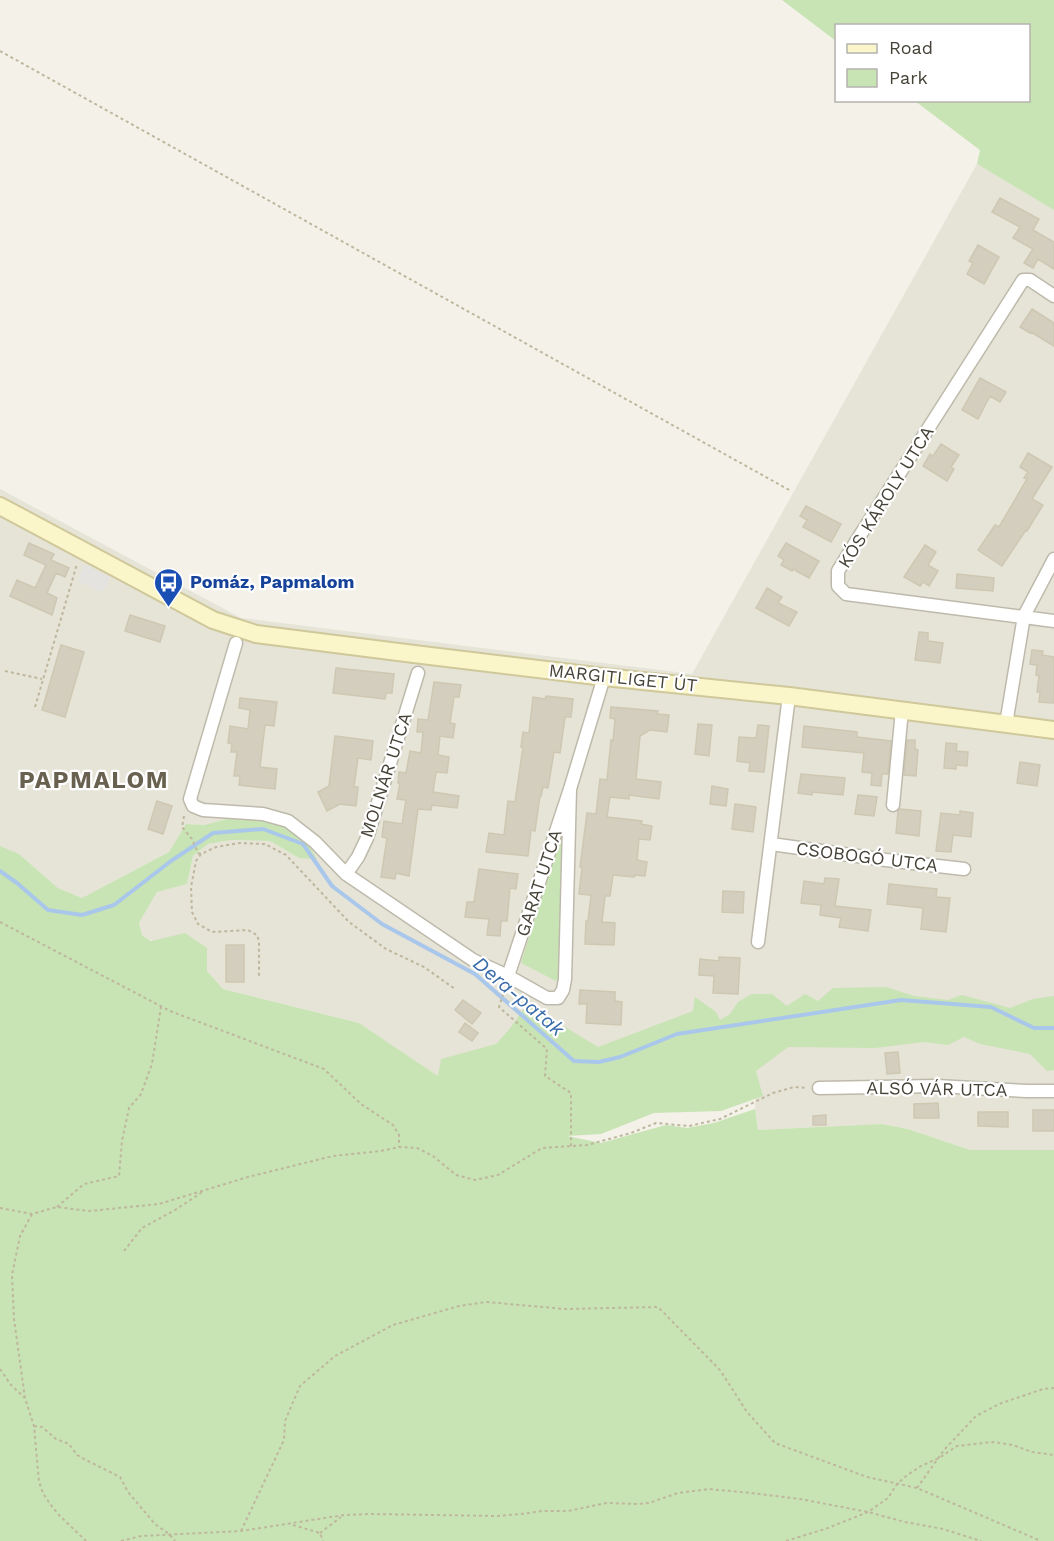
<svg xmlns="http://www.w3.org/2000/svg" width="1054" height="1541" font-family="'Work Sans',sans-serif">
<style>
.residential{fill:#e6e3d7}
.green{fill:#c8e4b4}
.parking{fill:#e4e3e0}
.lines{fill:none;stroke-linecap:round;stroke-linejoin:round}
.stream{stroke:#a9c7eb;stroke-width:4}
.building{fill:#d4cebe;stroke:#cec7b2;stroke-width:1.5}
.minor-casing{stroke:#bebaab;stroke-width:15}
.secondary-casing{stroke:#cfc89b;stroke-width:20}
.path{stroke:#beb79e;stroke-width:2;stroke-dasharray:3 3;stroke-linecap:butt}
.minor{stroke:#fff;stroke-width:12}
.secondary{stroke:#fbf5ca;stroke-width:16}
.labels{text-anchor:middle;stroke-width:4.5;stroke-linejoin:round;paint-order:stroke}
.street-label{font-size:18px;fill:#464237;stroke:#fff}
.transit-label{font-size:18px;font-weight:bold;fill:#164399;stroke:#fff;text-anchor:start}
.water-label{font-size:20px;font-style:italic;fill:#386baa;stroke:#fff}
.district-label{font-size:24px;font-weight:bold;letter-spacing:1.5px;fill:#68614f;stroke:#fff}
</style>
<rect width="100%" height="100%" fill="#f3f1e8"/>
<!-- residential -->
<path class="residential" d="M977 164 1054 210V1150H970L908 1129 882 1124 758 1130 755 1109 756 1071 438 1076 359 1023 223 989 207 971 142 935 139 923 157 892 187 884 193 856 208 844 231 840 270 841 299 858 255 820 227 819 204 825 186 824 169 852 82 898 58 888 19 854 0 846V489L241 618 692 674Z"/>
<!-- green -->
<path class="green" d="M782 0H1054V210L977 164 980 150 915 101 1028 100V26H836V41Z
M227 819 255 820 289 827 308 843 317 859 299 858 270 841 231 840 208 844 193 856 187 884 157 892 139 923 142 935 151 941 185 933 207 948V971L223 989 359 1023 438 1076 441 1059 496 1044 511 1027 527 1004 598 1047 693 1011 695 997 716 1012 720 1020 730 1014 738 1002 752 994H772L787 1006 805 994 818 1001 833 988 886 987 914 996 948 1000 962 995 1010 1008 1033 999 1054 996V1070L1047 1071 1030 1054 980 1044 964 1037 948 1045 924 1042 875 1048 788 1047 756 1071 763 1096 721 1111 654 1113 601 1134 567 1136 601 1143 666 1125 687 1128 714 1123 755 1109 758 1130 882 1124 908 1129 970 1150H1054V1541H0V846L19 854 58 888 82 898 169 852 186 824 204 825Z
M564 825 559 977 556 981 521 963Z"/>
<!-- parking -->
<path class="parking" d="M84 565 110 577 103 592 78 582Z"/>
<g class="lines">
<!-- stream -->
<path class="stream" d="M0 871 17 883 48 910 82 915 114 905 171 861 213 833 263 829 303 844 332 886 382 924 475 974 574 1061 599 1062 620 1057 677 1034 901 1000 991 1007 1034 1028H1054"/>
</g>
<!-- building -->
<path class="building" d="M1000 198 1039 219 1033 230 1054 242V269L1038 259 1033 268 1024 263 1033 249 1013 238 1020 227 992 212Z
M978 245 999 257 984 284 967 274 973 263 969 261Z
M1032 309 1054 323V346L1031 332 1030 333 1020 327Z
M980 378 1006 392 1000 402 990 396 978 419 962 410Z
M941 444 959 455 951 467 954 469 947 481 923 466 930 454 933 456Z
M1028 453 1052 467 1032 499 1043 505 1027 531 1026 530 1002 566 978 550 995 525 999 527 1027 479 1024 478 1028 472 1020 467Z
M806 506 841 524 831 542 803 527 807 520 800 516Z
M29 543 54 554 51 560 69 568 65 577 56 573 47 593 57 598 52 615 10 596 17 580 35 588 46 565 24 555Z
M786 543 819 561 809 578 793 569 792 571 781 565 784 560 778 556Z
M925 545 936 552 928 565 938 571 929 586 923 582 920 586 904 577Z
M957 574 994 578 993 591 956 588Z
M767 588 782 597 778 603 797 612 789 626 756 608Z
M130 615 165 626 160 642 125 631Z
M919 632 928 633V641L943 643 940 663 915 660Z
M61 645 84 652 65 717 42 710Z
M1032 650 1043 651 1042 655 1054 657V703L1039 702 1040 692H1037L1039 676 1036 675 1037 665 1030 664Z
M336 668 394 674 392 693H386L385 699 333 693Z
M434 682 461 685 459 697H454L450 723 455 724 453 738 440 736 438 755 449 757 447 773 436 772 433 792 459 796 457 808 432 805 431 810 418 809 409 876 396 873 395 879 381 877 387 838 382 837 384 821 402 824 406 800 397 799 400 783H398L399 772 406 773 410 751 421 753 423 732H417L418 719 428 720Z
M546 696 573 699 571 717H565L560 753 554 752 548 788 543 787 541 796H540L535 831 531 830 528 856 486 852 489 833 504 835 508 801 515 802 523 747H521L523 732 529 733 533 697 545 699Z
M240 698 277 702 274 726 265 725 260 767 277 769 275 789 239 785 240 776H234L237 752H231L232 744 228 743 230 726 248 729 250 710 239 708Z
M611 707 658 711 657 714 669 715 667 732 650 730 640 736 636 779 661 782 659 799 629 795V799L610 797 607 817 642 821 641 824 652 826 650 840 639 839 637 860 647 862 645 876 635 875 634 877 613 875 610 896H605L602 922 615 923 614 945 585 944 586 921H588L591 895 579 894 582 867H580L587 813 596 814 600 779 607 780 611 740 613 741 615 719 610 718Z
M698 724 712 725 709 756 695 754Z
M758 725 769 726 764 772 749 771 750 763 737 761 739 737 756 738Z
M804 726 857 732V737L891 741 888 774H882L881 786 871 785 872 773 862 772 864 753 802 747Z
M335 736 373 741 371 760 358 758 354 787H358L356 806 340 804 327 811 318 792 329 786Z
M907 740H915V749L918 750 916 776 904 775Z
M946 743 957 744 956 751 968 752 967 766 956 765V769L944 768Z
M1020 762 1040 765 1037 786 1017 783Z
M801 774 845 778 843 795 812 792V795L798 793Z
M712 786 728 789 726 806 710 804Z
M858 795 877 797 874 816 855 814Z
M157 801 172 806 163 834 148 829Z
M735 804 756 807 753 832 732 829Z
M900 809 921 811 919 836 896 833 898 811Z
M960 811 973 813 971 837 953 835 951 852 936 851 941 813 960 815Z
M479 869 518 874 516 889 510 888 507 921H501L500 936 487 935 489 919 465 917 467 902H474Z
M825 878 839 879 835 906 871 910 868 931 839 927 841 918 820 915 821 905 801 903 804 881 824 884Z
M889 884 937 889 936 897 950 898 946 932 921 929 923 908 887 904Z
M723 891 744 892 743 913 722 912Z
M226 945H244V982H226Z
M719 957 740 958 738 994 713 993 714 976 699 975 700 959 719 961Z
M580 990 615 992V1001L622 1002 621 1025 586 1023 587 1004H579Z
M463 1000 481 1013 472 1024 455 1010Z
M465 1023 478 1033 472 1041 459 1032Z
M898 1052 900 1073 887 1074 885 1053Z
M938 1103 939 1118H914V1104Z
M1033 1110H1054V1131H1033Z
M978 1112H1008V1127L978 1126Z
M826 1115V1125H813V1116Z"/>
<g class="lines">
<defs>
<path id="minor" d="M1054 296 1030 280H1023L859 537 838 571V586L846 594 1054 621
M236 643 190 799 193 806 203 810 263 814 288 821 315 842 346 874 473 960 508 976 547 998H558L563 990 565 979 570 789
M1006 724 1024 616 1054 559
M893 805 902 710
M771 844 886 860 964 869
M346 874 358 857 367 838 418 673
M758 942 789 696
M508 976 570 789 604 677
M819 1088 937 1086 1027 1091H1054"/>
<path id="secondary" d="M0 506 213 620 256 634 422 655 604 677 789 696 1054 730"/>
</defs>
<!-- minor casing -->
<use href="#minor" class="minor-casing"/>
<!-- secondary casing -->
<use href="#secondary" class="secondary-casing"/>
<!-- path -->
<path class="path" d="M0 51 791 491
M5 671 42 679
M35 707 77 564
M184 816 182 827 192 839 198 853 201 854 216 847 240 843 265 844 286 855 349 922 386 949 424 967 455 989
M201 854 196 861 191 887 192 912 198 924 212 932 248 930 257 935 259 941V978
M0 922 170 1011 324 1069 361 1104 393 1125 399 1135V1147
M505 988 499 1007 547 1049 545 1076 571 1093V1146
M57 1207 84 1184 119 1176 122 1141 129 1108 141 1094 152 1064 161 1007
M0 1208 32 1214 57 1207 89 1211 159 1204 248 1177 333 1156 381 1151 399 1147 417 1148 433 1156 456 1175 475 1180 498 1175 542 1148 587 1145 631 1133 656 1123 689 1126 720 1119 773 1093 794 1087 807 1088
M32 1214 20 1236 12 1275 14 1319 25 1398 34 1426 39 1482 43 1493 50 1504 59 1515 86 1541
M124 1251 142 1228 175 1210 204 1191
M0 1369 11 1385 25 1398
M34 1426 42 1427 56 1439 69 1444 77 1455 84 1459 120 1477 128 1492 155 1524 169 1534 175 1541
M917 1488 944 1450 976 1416 999 1404 1043 1389 1054 1388
M293 1525 320 1533 323 1541
M241 1531 284 1440 285 1421 300 1386 335 1356 393 1325 459 1306 486 1302 565 1309 658 1307 720 1370 747 1412 775 1443 867 1477 917 1488 1041 1541
M320 1533 341 1517
M121 1541 141 1536 241 1531 344 1515 370 1514 498 1516 521 1514 542 1511H568L606 1503 637 1504 649 1503 678 1493 709 1489 751 1493 800 1499 868 1512 905 1522 943 1529 981 1541
M786 1541 828 1528 868 1512 888 1498 897 1484 906 1476 921 1466 939 1458 957 1446 993 1442 1013 1445 1032 1452 1054 1455"/>
<!-- minor -->
<use href="#minor" class="minor"/>
<!-- secondary -->
<use href="#secondary" class="secondary"/>
</g>
<!-- icons -->
<defs>
<symbol id="bus-pin" viewBox="-11 -11 22 30"><path d="M0 17L-7.5 6A9.5 9.5 0 1 1 7.5 6Z" fill="#1a4fb4" stroke="#fff"/><path d="M-5-6H5V4H4V6H2V4H-2V6H-4V4H-5ZM-3.5-4V0h7V-4ZM-3.5 1.2v1.5H-2V1.2ZM2 1.2v1.5H3.5V1.2Z" fill="#fff"/></symbol>
</defs>
<g fill-rule="evenodd">
<use href="#bus-pin" x="152" y="566" width="33" height="45"/>
</g>
<g class="labels">
<!-- street labels -->
<g class="street-label">
<text transform="translate(886 497) rotate(-58)" y="6">KÓS KÁROLY UTCA</text>
<text transform="translate(623 678) rotate(6)" y="6">MARGITLIGET ÚT</text>
<text transform="translate(386 775) rotate(-72)" y="6">MOLNÁR UTCA</text>
<text transform="translate(867 857) rotate(7)" y="6">CSOBOGÓ UTCA</text>
<text transform="translate(539 883) rotate(-72)" y="6">GARAT UTCA</text>
<text transform="translate(937 1089) rotate(1)" y="6">ALSÓ VÁR UTCA</text>
</g>
<!-- transit labels -->
<g class="transit-label">
<text x="190" y="588">Pomáz, Papmalom</text>
</g>
<!-- water labels -->
<g class="water-label">
<text transform="translate(519 996) rotate(40)" y="7">Dera-patak</text>
</g>
<!-- district labels -->
<g class="district-label">
<text x="94" y="788">PAPMALOM</text>
</g>
</g>
<!-- legend -->
<rect x="835" y="24" width="195" height="78" fill="#ffffff" stroke="#b5b3af" stroke-width="1.5"/>
<rect x="847" y="44" width="30" height="9" fill="#fbf5ca" stroke="#b5b3af" stroke-width="1.5"/>
<text x="889" y="54" font-size="18" fill="#464237">Road</text>
<rect x="847" y="69" width="30" height="18" fill="#c8e4b4" stroke="#b5b3af" stroke-width="1.5"/>
<text x="889" y="84" font-size="18" fill="#464237">Park</text>
</svg>
